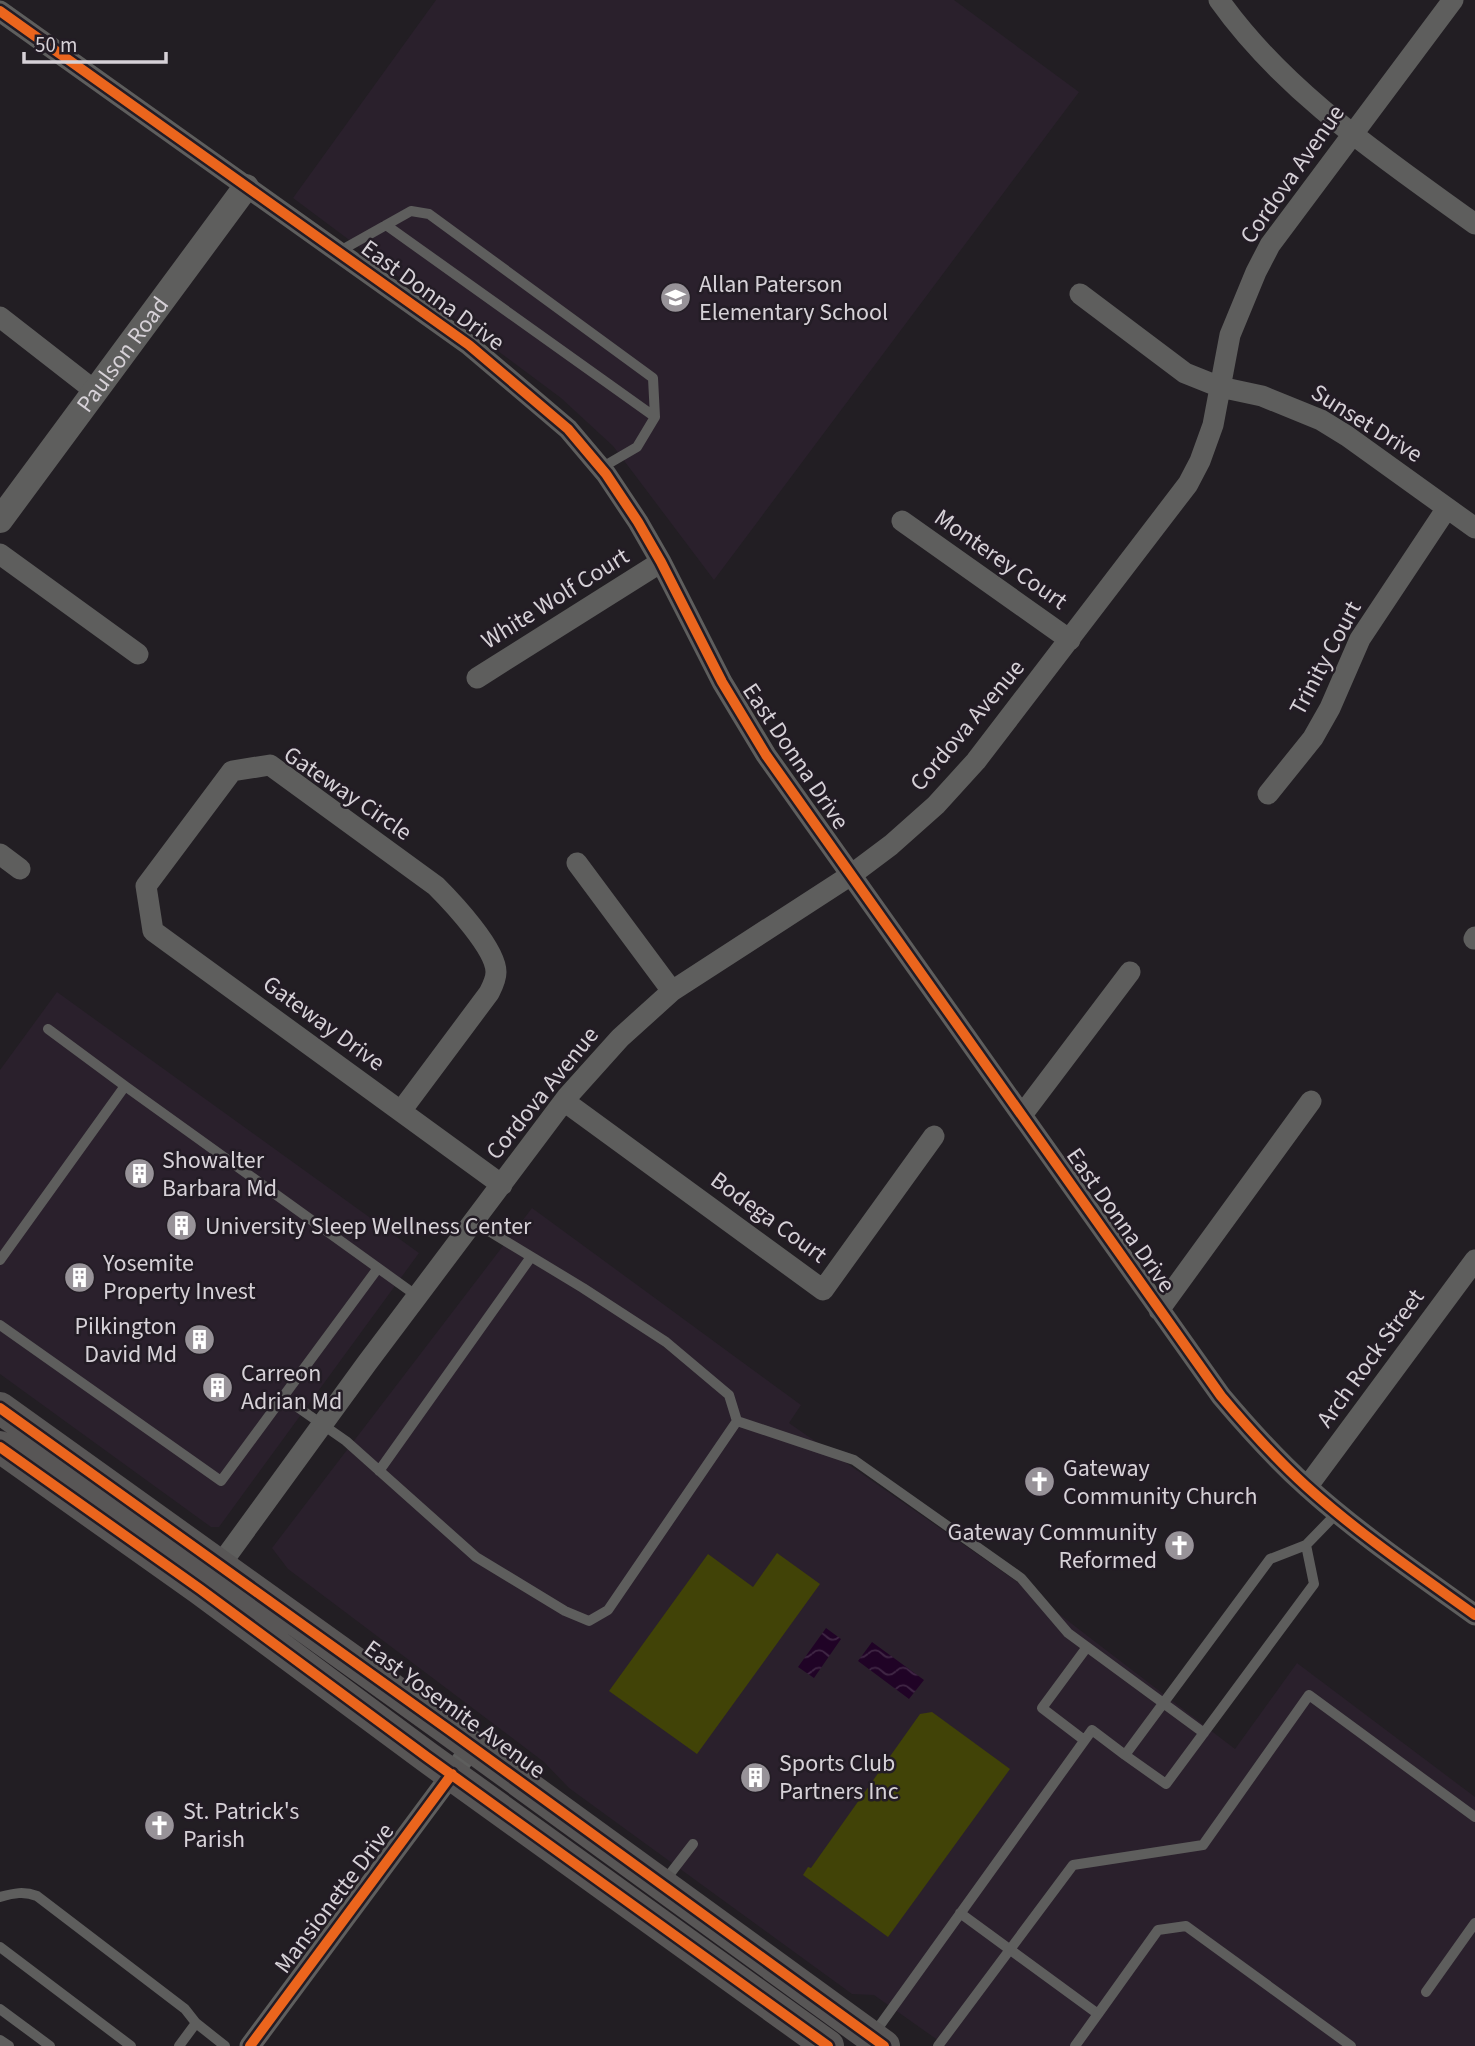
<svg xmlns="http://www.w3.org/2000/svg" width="1475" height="2046" font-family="'Source Sans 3',sans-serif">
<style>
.built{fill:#2a202c}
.green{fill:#414307}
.water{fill:url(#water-waves)}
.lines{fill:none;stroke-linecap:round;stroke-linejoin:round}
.service{stroke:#5e5e5d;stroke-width:10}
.minor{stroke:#5e5e5d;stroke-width:21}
.tertiary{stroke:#5e5e5d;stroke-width:26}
.secondary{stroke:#585656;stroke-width:32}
.cycleway-casing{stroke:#231c25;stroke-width:15}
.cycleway{stroke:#eb651d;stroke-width:10}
.labels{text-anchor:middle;stroke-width:5;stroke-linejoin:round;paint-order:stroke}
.street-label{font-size:24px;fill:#d6d1d7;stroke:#231c25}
.poi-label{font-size:24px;fill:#d6d1d7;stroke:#231c25;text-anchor:start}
</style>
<defs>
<pattern id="water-waves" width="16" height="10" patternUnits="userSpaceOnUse" patternTransform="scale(1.75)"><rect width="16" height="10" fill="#200326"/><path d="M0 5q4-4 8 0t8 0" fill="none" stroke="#402745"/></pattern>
</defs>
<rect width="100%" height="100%" fill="#221e23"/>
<!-- built -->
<path class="built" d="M436 0H954L1079 92 714 580 613 446 561 398 293 198Z
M57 992 419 1253 219 1527H211L0 1374V1070Z
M532 1208 801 1405 789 1423 1016 1581 1235 1749 1297 1663 1475 1797V2046H946L874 1995 852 1994 569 1788 544 1762 288 1569 272 1548Z"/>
<!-- green -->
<path class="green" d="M777 1553 820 1584 697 1754 609 1691 708 1554 753 1587Z
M932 1712 1010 1769 888 1937 803 1875 808 1867 811 1868 920 1714Z"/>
<!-- water -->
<path class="water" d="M826 1628 841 1639 814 1678 798 1667Z
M872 1642 924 1680 909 1699 858 1661Z"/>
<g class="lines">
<!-- service -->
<path class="service" d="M386 225 655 417
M338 252 411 211 429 214 653 378 655 417 637 447 601 468
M48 1029 125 1086
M0 1260 125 1086 417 1296
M0 1325 221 1481 378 1268
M283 1397 346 1441 476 1557 565 1611 589 1621 608 1610 737 1421 729 1395 666 1342 583 1288 474 1222
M737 1421 854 1460 1021 1578 1068 1633 1204 1733
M379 1471 531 1257
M1306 1545 1314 1584 1166 1784 1125 1755 1270 1559 1306 1545 1338 1512
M1084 1740 1042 1708 1087 1647
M663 1883 693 1844
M0 1897C14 1893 24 1891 37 1896L185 2009 196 2023 225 2046
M960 1913 1098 2014 1075 2046
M0 1947 131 2046
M1426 1992 1475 1923
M0 2009 50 2046
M1098 2014 1158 1930 1186 1926 1351 2046
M873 2035 1092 1730 1125 1755
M0 2040 9 2046
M179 2046 196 2023
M938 2046 1073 1865 1203 1845 1309 1695 1475 1817"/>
<!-- minor -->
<path class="minor" d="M1219 0C1285 93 1384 158 1475 224
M0 11 469 345 568 429 606 474 638 522 661 562 722 682 766 755 1221 1396C1248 1428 1275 1458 1306 1486 1358 1533 1418 1574 1475 1615
M1080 294 1185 373 1220 387 1262 396 1321 420 1347 436 1475 528
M0 317 95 391
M902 521 1070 640
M0 554 138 654
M477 678 661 562
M1268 794 1313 738 1330 708 1360 639 1447 508
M0 854 20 869
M577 863 672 991
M1474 939 1475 937
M564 1101 823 1290 934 1136
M401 1111 489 993C492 987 496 980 496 972 496 949 453 903 436 886L270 765 232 771 146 886 153 931 502 1185
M1022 1115 1130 972
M1159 1310 1311 1101
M1307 1487 1475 1260
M220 1565 367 1363 567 1097 620 1038 672 991 851 875 891 845 936 805 976 761 1188 484 1200 461 1213 425 1230 335 1256 272 1270 245 1453 0
M250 2046 472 1747"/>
<!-- tertiary -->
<path class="tertiary" id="s1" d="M0 520 246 187"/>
<!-- secondary -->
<path class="secondary" d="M0 1408 449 1730 884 2046
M0 1447 200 1589 427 1757 828 2046"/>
<defs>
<path id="cycleway" d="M0 11 469 345 568 429 606 474 638 522 661 562 722 682 766 755 1221 1396C1248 1428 1275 1458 1306 1486 1358 1533 1418 1574 1475 1615
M0 1408 449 1730 884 2046
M0 1447 200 1589 427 1757 828 2046
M250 2046 452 1774"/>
</defs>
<!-- cycleway casing -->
<use href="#cycleway" class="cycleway-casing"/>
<!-- cycleway -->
<use href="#cycleway" class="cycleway"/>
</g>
<!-- icons -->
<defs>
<symbol id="school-disc" viewBox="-11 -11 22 22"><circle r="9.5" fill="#979298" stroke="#231c25"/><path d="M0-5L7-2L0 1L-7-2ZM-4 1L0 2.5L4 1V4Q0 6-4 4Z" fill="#fff"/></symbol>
<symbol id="building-disc" viewBox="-11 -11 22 22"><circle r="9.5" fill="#979298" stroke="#231c25"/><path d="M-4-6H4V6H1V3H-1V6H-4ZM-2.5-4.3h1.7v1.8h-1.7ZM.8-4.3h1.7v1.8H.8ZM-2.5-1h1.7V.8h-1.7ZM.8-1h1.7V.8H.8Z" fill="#fff"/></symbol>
<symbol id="church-disc" viewBox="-11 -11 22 22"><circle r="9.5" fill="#979298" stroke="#231c25"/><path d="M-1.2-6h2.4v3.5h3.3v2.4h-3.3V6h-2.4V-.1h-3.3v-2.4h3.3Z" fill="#fff"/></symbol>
</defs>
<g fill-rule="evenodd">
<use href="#school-disc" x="658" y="280" width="35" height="35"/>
<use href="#building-disc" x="122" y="1156" width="35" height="35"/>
<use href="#building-disc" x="164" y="1208" width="35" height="35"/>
<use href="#building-disc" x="62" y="1260" width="35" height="35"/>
<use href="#building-disc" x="182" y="1322" width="35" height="35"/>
<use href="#building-disc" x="200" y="1370" width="35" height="35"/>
<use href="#church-disc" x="1022" y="1464" width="35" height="35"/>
<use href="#church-disc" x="1162" y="1528" width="35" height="35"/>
<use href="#building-disc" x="738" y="1760" width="35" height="35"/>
<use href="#church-disc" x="142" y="1808" width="35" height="35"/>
</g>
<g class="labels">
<!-- street labels -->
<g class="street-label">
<text transform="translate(1292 174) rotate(-55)" y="8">Cordova Avenue</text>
<text transform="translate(433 295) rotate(36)" y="8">East Donna Drive</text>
<text dy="8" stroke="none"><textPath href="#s1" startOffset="206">Paulson Road</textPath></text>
<text transform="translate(1367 423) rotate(32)" y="8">Sunset Drive</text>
<text transform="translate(1001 559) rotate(35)" y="8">Monterey Court</text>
<text transform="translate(555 598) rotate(-32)" y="8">White Wolf Court</text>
<text transform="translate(1325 658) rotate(-62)" y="8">Trinity Court</text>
<text transform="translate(967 725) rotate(-50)" y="8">Cordova Avenue</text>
<text transform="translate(796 756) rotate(56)" y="8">East Donna Drive</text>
<text transform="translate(348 793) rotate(34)" y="8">Gateway Circle</text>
<text transform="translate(324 1023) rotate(36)" y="8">Gateway Drive</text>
<text transform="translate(542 1093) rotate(-51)" y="8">Cordova Avenue</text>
<text transform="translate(769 1217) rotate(36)" y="8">Bodega Court</text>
<text transform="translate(1121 1220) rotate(55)" y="8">East Donna Drive</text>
<text transform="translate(1370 1358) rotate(-54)" y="8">Arch Rock Street</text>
<text transform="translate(455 1709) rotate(36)" y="8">East Yosemite Avenue</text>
<text transform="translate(334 1898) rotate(-53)" y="8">Mansionette Drive</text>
</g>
<!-- poi labels -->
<g class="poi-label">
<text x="699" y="292">Allan Paterson<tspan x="699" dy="28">Elementary School</tspan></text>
<text x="162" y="1168">Showalter<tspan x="162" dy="28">Barbara Md</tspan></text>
<text x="205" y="1234">University Sleep Wellness Center</text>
<text x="103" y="1271">Yosemite<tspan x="103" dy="28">Property Invest</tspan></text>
<text x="177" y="1334" text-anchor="end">Pilkington<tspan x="177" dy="28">David Md</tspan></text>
<text x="241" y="1381">Carreon<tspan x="241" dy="28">Adrian Md</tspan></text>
<text x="1063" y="1476">Gateway<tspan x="1063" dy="28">Community Church</tspan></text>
<text x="1157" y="1540" text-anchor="end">Gateway Community<tspan x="1157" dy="28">Reformed</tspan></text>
<text x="779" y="1771">Sports Club<tspan x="779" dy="28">Partners Inc</tspan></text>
<text x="183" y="1819">St. Patrick's<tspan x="183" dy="28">Parish</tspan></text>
</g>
</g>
<!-- scale -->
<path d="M24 52v10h142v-10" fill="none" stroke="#d6d1d7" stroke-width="3.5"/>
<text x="35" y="52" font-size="21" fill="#d6d1d7" stroke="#231c25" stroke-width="5" paint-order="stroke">50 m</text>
</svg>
